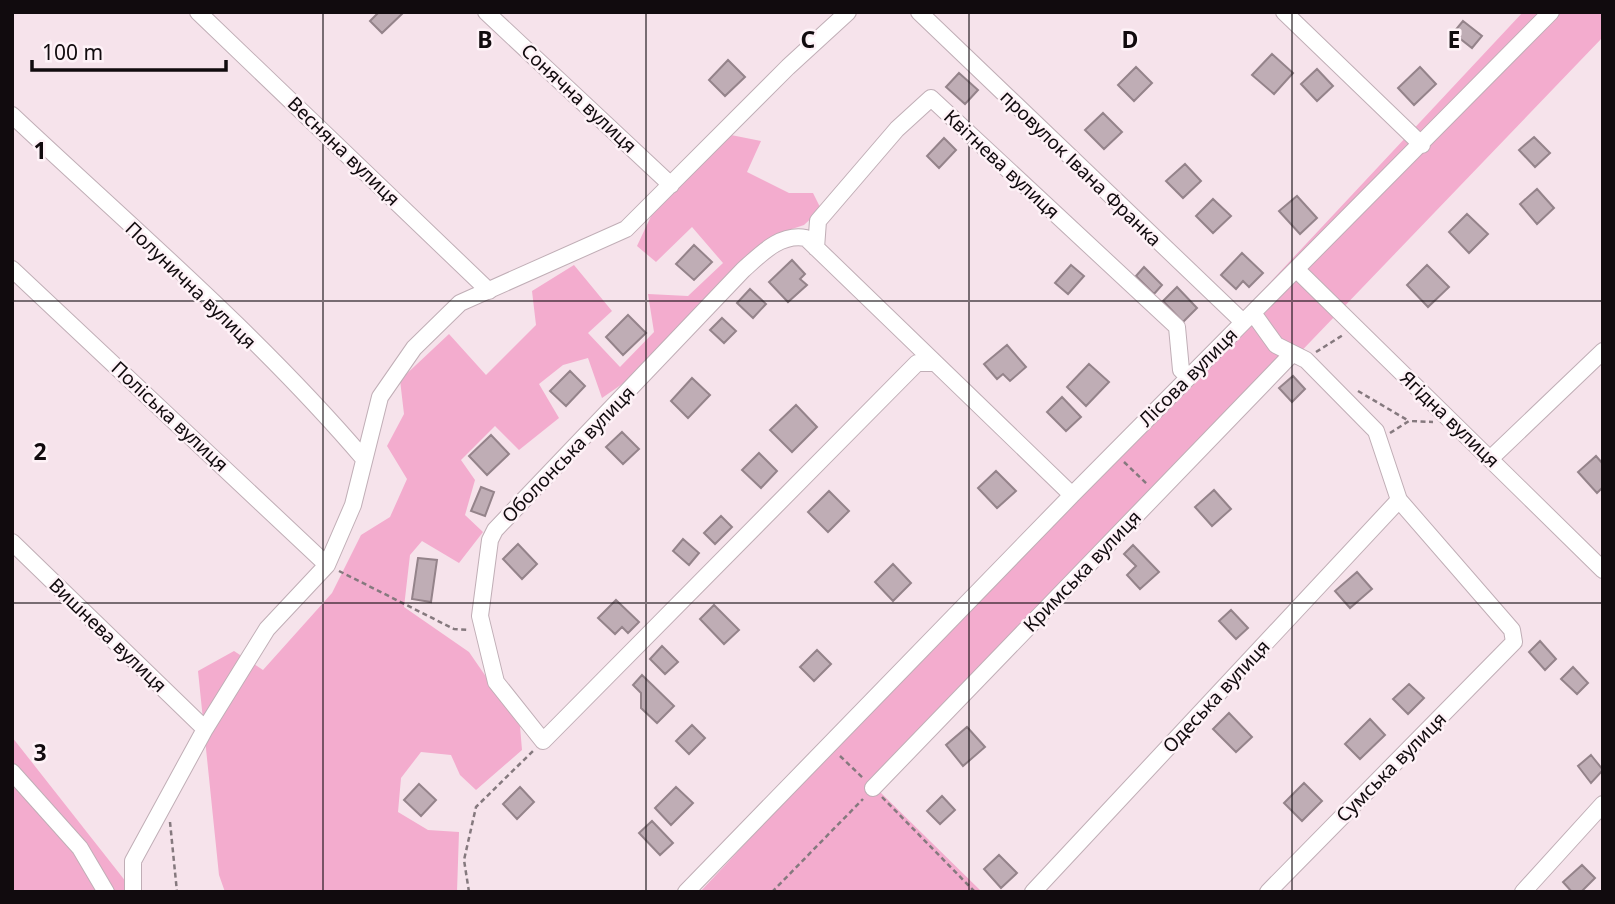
<svg xmlns="http://www.w3.org/2000/svg" width="1615" height="904" font-family="'Noto Sans',sans-serif">
<style>
.green{fill:#f3acce}
.building{fill:#bfadb5;stroke:#94838a;stroke-width:2}
.lines{fill:none;stroke-linecap:round;stroke-linejoin:round}
.minor-casing{stroke:#c0aeb6;stroke-width:18}
.path{stroke:#85797e;stroke-width:2.5;stroke-dasharray:5 3.5;stroke-linecap:butt}
.minor{stroke:#fff;stroke-width:16}
.grid{fill:none;stroke:#110b0e;stroke-width:2;stroke-opacity:0.55}
.labels{text-anchor:middle;stroke-width:5;stroke-linejoin:round;paint-order:stroke}
.street-label{font-size:19px;fill:#110b0e;stroke:#fef2f7}
.grid-label{font-size:23px;text-anchor:middle;font-weight:bold;fill:#110b0e;stroke:#fef2f7;stroke-width:5;stroke-linejoin:round;paint-order:stroke}
</style>
<rect width="100%" height="100%" fill="#f6e3eb"/>
<!-- green -->
<path class="green" d="M1523 12H1603V37L879 791 982 892H700Z
M731 135 761 141 747 172 789 193H813L821 209 804 225 777 234 628 380 602 398 588 358 563 365 539 384 559 418 519 450 495 426 461 460 475 480 465 515 483 532 459 563 422 541 410 555 404 607 469 652 520 726 522 750 476 790 460 775 451 755 421 752 401 778 398 812 428 830 459 832 457 892H225L219 875 198 671 234 651 263 670 332 593 361 535 390 517 407 479 387 446 404 414 400 380 449 334 486 375 536 325 532 291 574 265 612 311 588 333 620 367 654 332 648 294 688 296 723 263 692 227 656 262 637 246 652 214Z
M12 737 134 892H12Z"/>
<!-- building -->
<path class="building" d="M379 12H404L382 33 370 21Z
M1463 21 1482 36 1472 48 1453 33Z
M1272 54 1293 73 1274 94 1252 75Z
M728 60 745 77 725 96 709 80Z
M1136 67 1152 83 1134 101 1118 85Z
M1420 67 1436 84 1414 105 1398 88Z
M1317 69 1333 86 1317 101 1301 84Z
M959 73 978 90 965 104 946 87Z
M1103 113 1122 132 1104 149 1085 130Z
M1534 137 1550 153 1535 167 1519 150Z
M944 138 956 150 939 168 927 156Z
M1185 164 1201 181 1183 198 1166 181Z
M1537 189 1554 208 1537 224 1520 204Z
M1297 196 1317 218 1300 234 1279 211Z
M1213 199 1231 216 1213 233 1196 216Z
M1467 214 1488 234 1469 253 1449 232Z
M694 245 712 262 694 280 676 264Z
M1242 253 1263 273 1249 287 1243 281 1236 289 1221 275Z
M792 260 805 274 800 279 807 285 788 302 769 282Z
M1071 265 1084 276 1068 294 1055 283Z
M1427 265 1449 287 1428 307 1407 285Z
M1144 267 1162 285 1154 294 1136 276Z
M1177 287 1197 308 1183 322 1163 301Z
M750 289 766 304 753 318 737 303Z
M628 315 646 333 623 355 606 337Z
M722 318 736 331 724 343 710 330Z
M1007 345 1026 367 1010 381 1003 374 997 379 984 364Z
M1089 364 1109 382 1086 406 1067 387Z
M570 371 585 386 566 406 550 391Z
M1293 376 1305 389 1292 402 1279 388Z
M692 378 710 395 688 418 671 401Z
M1062 397 1081 417 1066 431 1047 412Z
M796 405 817 427 792 452 770 430Z
M622 432 639 449 623 464 606 447Z
M491 435 509 454 487 475 469 456Z
M759 453 777 471 761 488 742 470Z
M1596 456 1603 464V487L1597 493 1578 472Z
M996 471 1016 491 997 508 978 488Z
M481 487 494 492 485 516 471 511Z
M1214 490 1231 509 1212 526 1195 507Z
M829 491 849 511 828 532 808 512Z
M721 516 732 527 715 544 704 533Z
M683 539 699 553 689 565 673 551Z
M518 544 537 564 522 579 503 559Z
M1133 545 1159 572 1140 589 1127 575 1136 566 1124 554Z
M418 558 437 560 431 602 412 599Z
M893 564 911 583 893 601 875 582Z
M1357 572 1372 589 1350 608 1335 591Z
M616 600 639 622 628 633 622 627 615 634 598 618Z
M714 605 739 630 724 644 700 619Z
M1231 610 1248 628 1236 639 1219 621Z
M1540 641 1556 659 1545 670 1529 652Z
M662 646 678 662 665 674 650 659Z
M817 650 831 664 814 681 800 667Z
M1573 667 1588 683 1577 694 1561 679Z
M642 675 674 706 657 723 641 708V693L633 685Z
M1409 684 1424 698 1408 714 1393 699Z
M1229 713 1252 737 1236 752 1213 729Z
M1370 719 1385 735 1360 759 1345 744Z
M692 725 705 738 689 754 676 741Z
M967 727 985 747 963 766 946 745Z
M1591 755 1603 770 1591 783 1578 766Z
M1304 783 1322 801 1302 821 1284 803Z
M419 784 436 800 421 816 404 800Z
M520 787 534 802 517 819 503 804Z
M676 787 693 803 671 825 655 808Z
M942 796 955 810 940 824 927 811Z
M652 821 673 843 660 855 639 833Z
M999 855 1017 873 1001 888 984 869Z
M1582 865 1595 878 1581 892H1572L1563 882Z"/>
<g class="lines">
<defs>
<path id="minor" d="M198 12 489 291
M486 12 671 185
M919 12 1243 322
M1284 12 1422 145
M12 115C131 227 258 335 364 459
M816 248 818 221 897 129 931 98 1177 327 1181 370 1190 376
M12 269 327 565
M1296 269 1603 570
M1253 313 1276 345 1306 360 1376 431 1399 500 1512 630 1514 642 1268 892
M934 363H917L543 741 496 682 480 616 490 540 495 530 743 270C761 254 780 233 806 238L1072 495
M1490 459 1603 351
M12 542 205 729
M12 772 80 848 106 892
M873 788 1291 355
M133 892V861L205 729 267 629 327 565 353 505 380 397 414 348 460 303 626 229 788 67 848 12
M686 892 1072 495 1551 12
M1033 892 1399 500
M1523 892 1603 804"/>
</defs>
<!-- minor casing -->
<use href="#minor" class="minor-casing"/>
<!-- path -->
<path class="path" d="M1316 352 1343 335
M1358 391 1409 421
M1390 433 1409 421 1433 422
M1124 462 1147 484
M339 571 454 629 469 630
M840 756 863 778
M882 797 975 892
M170 822 177 892
M469 892 464 860 476 807 533 751
M772 892 863 799"/>
<!-- minor -->
<use href="#minor" class="minor"/>
</g>
<!-- grid -->
<path class="grid" d="M323 12V892M646 12V892M969 12V892M1292 12V892M12 301H1603M12 603H1603"/>
<g class="labels">
<!-- street labels -->
<g class="street-label">
<text transform="translate(579 98) rotate(43)" y="7">Сонячна вулиця</text>
<text transform="translate(344 151) rotate(44)" y="7">Весняна вулиця</text>
<text transform="translate(1002 164) rotate(43)" y="7">Квітнева вулиця</text>
<text transform="translate(1081 168) rotate(44)" y="7">провулок Івана Франка</text>
<text transform="translate(191 285) rotate(44)" y="7">Полунична вулиця</text>
<text transform="translate(1188 377) rotate(-45)" y="7">Лісова вулиця</text>
<text transform="translate(170 416) rotate(43)" y="7">Поліська вулиця</text>
<text transform="translate(1450 419) rotate(44)" y="7">Ягідна вулиця</text>
<text transform="translate(568 454) rotate(-46)" y="7">Оболонська вулиця</text>
<text transform="translate(1082 571) rotate(-46)" y="7">Кримська вулиця</text>
<text transform="translate(108 635) rotate(44)" y="7">Вишнева вулиця</text>
<text transform="translate(1216 696) rotate(-47)" y="7">Одеська вулиця</text>
<text transform="translate(1391 767) rotate(-45)" y="7">Сумська вулиця</text>
</g>
</g>
<g class="grid-label">
<text x="485" y="48">B</text>
<text x="808" y="48">C</text>
<text x="1130" y="48">D</text>
<text x="1454" y="48">E</text>
<text x="40" y="159">1</text>
<text x="40" y="460">2</text>
<text x="40" y="761">3</text>
</g>
<!-- border -->
<rect width="1615" height="904" fill="none" stroke="#110b0e" stroke-width="28"/>
<!-- scale -->
<path d="M32 60v10h194v-10" fill="none" stroke="#110b0e" stroke-width="3.5"/>
<text x="42" y="60" font-size="21" fill="#110b0e" stroke="#fef2f7" stroke-width="5" paint-order="stroke">100 m</text>
</svg>
